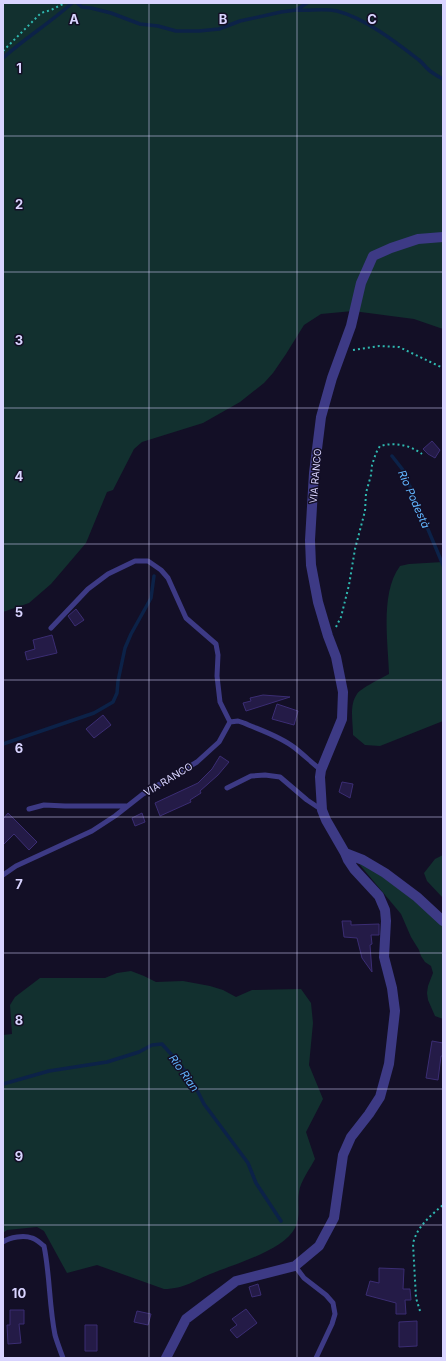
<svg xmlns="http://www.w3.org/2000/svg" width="446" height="1361" font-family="Inter,sans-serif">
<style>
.green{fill:#12302f}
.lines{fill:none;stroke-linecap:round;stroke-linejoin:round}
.stream{stroke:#0c2248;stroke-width:3.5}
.building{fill:#241b47;stroke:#3b2d73}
.path{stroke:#2fb8b0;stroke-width:2;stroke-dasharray:2 3;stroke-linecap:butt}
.lane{stroke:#3d3a85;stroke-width:5}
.street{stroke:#3d3a85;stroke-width:10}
.grid{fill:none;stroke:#d9d4ff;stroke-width:1;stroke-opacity:0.55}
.labels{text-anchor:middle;stroke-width:3;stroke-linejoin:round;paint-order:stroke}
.street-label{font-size:10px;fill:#d9d4ff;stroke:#130f26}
.water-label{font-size:11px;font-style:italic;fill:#62b6ff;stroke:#130f26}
.grid-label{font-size:13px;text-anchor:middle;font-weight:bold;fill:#d9d4ff;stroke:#130f26;stroke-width:3;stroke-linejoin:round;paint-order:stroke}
</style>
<rect width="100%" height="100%" fill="#130f26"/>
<!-- green -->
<path class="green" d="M3 3H443V329L414 319 353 311 321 314 304 325 286 354 273 373 264 383 240 402 203 423 142 442 134 449 113 490 107 492 86 543 51 584 29 603 3 612Z
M443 562V721L380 746 365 745 353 735C353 722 349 705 357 694 361 688 382 678 389 674 388 642 380 593 400 566L409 564Z
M443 855V898L427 881 424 873 435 859Z
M361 863 395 884 443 926V1019L435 1016 428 1000 427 993 428 986 433 973 431 966 425 962 421 956 419 950 411 937 401 914 360 865Z
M131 971 144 976 156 982 183 981 210 986 223 990 236 997 252 990 301 989 311 1003 313 1023 309 1065 323 1099 306 1132 315 1159C311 1167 300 1182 299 1192 297 1204 301 1217 295 1228 284 1250 235 1264 213 1273 194 1280 185 1289 164 1289L97 1265 67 1273 44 1231 37 1227 7 1230 3 1233V1035L12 1034 10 1005 15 997 40 978H105L117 973Z"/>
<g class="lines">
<!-- stream -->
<path class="stream" d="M77 3 82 7 91 8 111 13 140 24 158 26 176 31H199L219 29 240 21 281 12 296 10 307 3
M297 10C310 11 324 8 337 11 365 18 397 43 419 60 423 63 426 68 430 71 434 74 439 77 443 79
M3 58C25 38 50 23 72 3
M392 456 403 470 443 565
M3 744 94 713 113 702 117 693 118 681 125 648 131 634 151 598 154 576
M3 1084 49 1071 107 1062 139 1052 152 1045 162 1044 179 1063 195 1086 204 1104 248 1163 256 1183 281 1221"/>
</g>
<!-- building -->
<path class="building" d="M432 441 440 450 435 458 428 454 423 449Z
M76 609 84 620 75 626 68 616Z
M52 635 57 653 27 660 25 652 35 649 33 640Z
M263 695 290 697 246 711 243 703 251 701 250 698Z
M277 704 298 711 294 725 272 719Z
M103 715 111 725 94 738 86 729Z
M220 756 229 762 218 775 200 791 201 793 190 800 191 802 160 816 155 803 198 783 212 769Z
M342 782 353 784 350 798 339 792Z
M8 813 37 842 29 850 14 834 3 845V819Z
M142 813 145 822 135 826 132 818Z
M342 921H351V925L379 924V935H371L372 944 370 945 372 972 362 958 357 938 344 937Z
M432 1041 443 1043V1056H441L438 1080 426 1078Z
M379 1268 404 1269 403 1289H410L411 1300H405L406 1314H396V1303L366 1295 370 1281 379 1283Z
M258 1284 261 1295 252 1297 249 1287Z
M246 1309 257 1323 237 1338 230 1330 237 1325 232 1319Z
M10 1310H24V1324H19L21 1343 8 1344 7 1325H10Z
M137 1311 151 1314 148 1325 134 1322Z
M417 1321V1346L399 1347V1322Z
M85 1325H97V1351H85Z"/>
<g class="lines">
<!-- path -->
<path class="path" d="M3 51 41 13 51 10 65 3
M353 350 379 346 399 347 443 368
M336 627 341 617 349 585 355 549 365 511 366 493 371 475 372 465 376 453 380 446C395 442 410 445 422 454
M420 1311 416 1298 413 1244C416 1228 430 1216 443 1205"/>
<!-- lane -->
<path class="lane" d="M51 628 88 589 108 574 135 561H148L161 570 168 578 186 618 216 644 218 655 217 676 220 702 230 722
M227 788 251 776 265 775 280 777 307 800 322 810
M29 809 44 805 65 806H126
M3 875 16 866 92 831 115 816 143 794 197 762 219 742 230 722 238 721 244 723C260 730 280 736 295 748 304 755 312 763 321 770
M3 1242C10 1237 24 1235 32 1238 36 1239 40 1243 44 1246 50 1275 49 1305 55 1335 57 1342 60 1350 63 1358
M295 1266 304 1278 326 1295 333 1303 335 1314 332 1324 316 1358"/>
<!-- street -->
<path class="street" d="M443 237 418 239 391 248 373 256 361 283 351 326 332 378 321 417 314 473 310 540 311 565 318 602 328 636 336 657 343 692 342 719 321 770 320 777 322 810 326 820 345 853 363 860 385 873 417 897 443 921
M166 1358 186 1319 236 1281 295 1266 319 1246 334 1218 343 1155 351 1137 369 1114 380 1097 389 1064 395 1011 392 988 384 957 386 921 385 910 379 896 354 869 348 860 345 853"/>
</g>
<!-- grid -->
<path class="grid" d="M149 3V1358M297 3V1358M3 136H443M3 272H443M3 408H443M3 544H443M3 680H443M3 817H443M3 953H443M3 1089H443M3 1225H443"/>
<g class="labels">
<!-- street labels -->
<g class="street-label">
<text transform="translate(315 476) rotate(-85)" y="4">VIA RANCO</text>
<text transform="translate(168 779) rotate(-31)" y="4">VIA RANCO</text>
</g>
<!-- water labels -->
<g class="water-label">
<text transform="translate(414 499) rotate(66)" y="4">Rio Podestà</text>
<text transform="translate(184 1073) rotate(55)" y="4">Rio Rian</text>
</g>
</g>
<g class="grid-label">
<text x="74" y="24">A</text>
<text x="223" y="24">B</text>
<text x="372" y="24">C</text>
<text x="19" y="73">1</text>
<text x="19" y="209">2</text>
<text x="19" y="345">3</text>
<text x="19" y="481">4</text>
<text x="19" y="617">5</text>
<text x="19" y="753">6</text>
<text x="19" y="889">7</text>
<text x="19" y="1025">8</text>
<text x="19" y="1161">9</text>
<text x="19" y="1298">10</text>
</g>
<!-- border -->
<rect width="446" height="1361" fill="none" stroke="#d9d4ff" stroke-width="8"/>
</svg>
